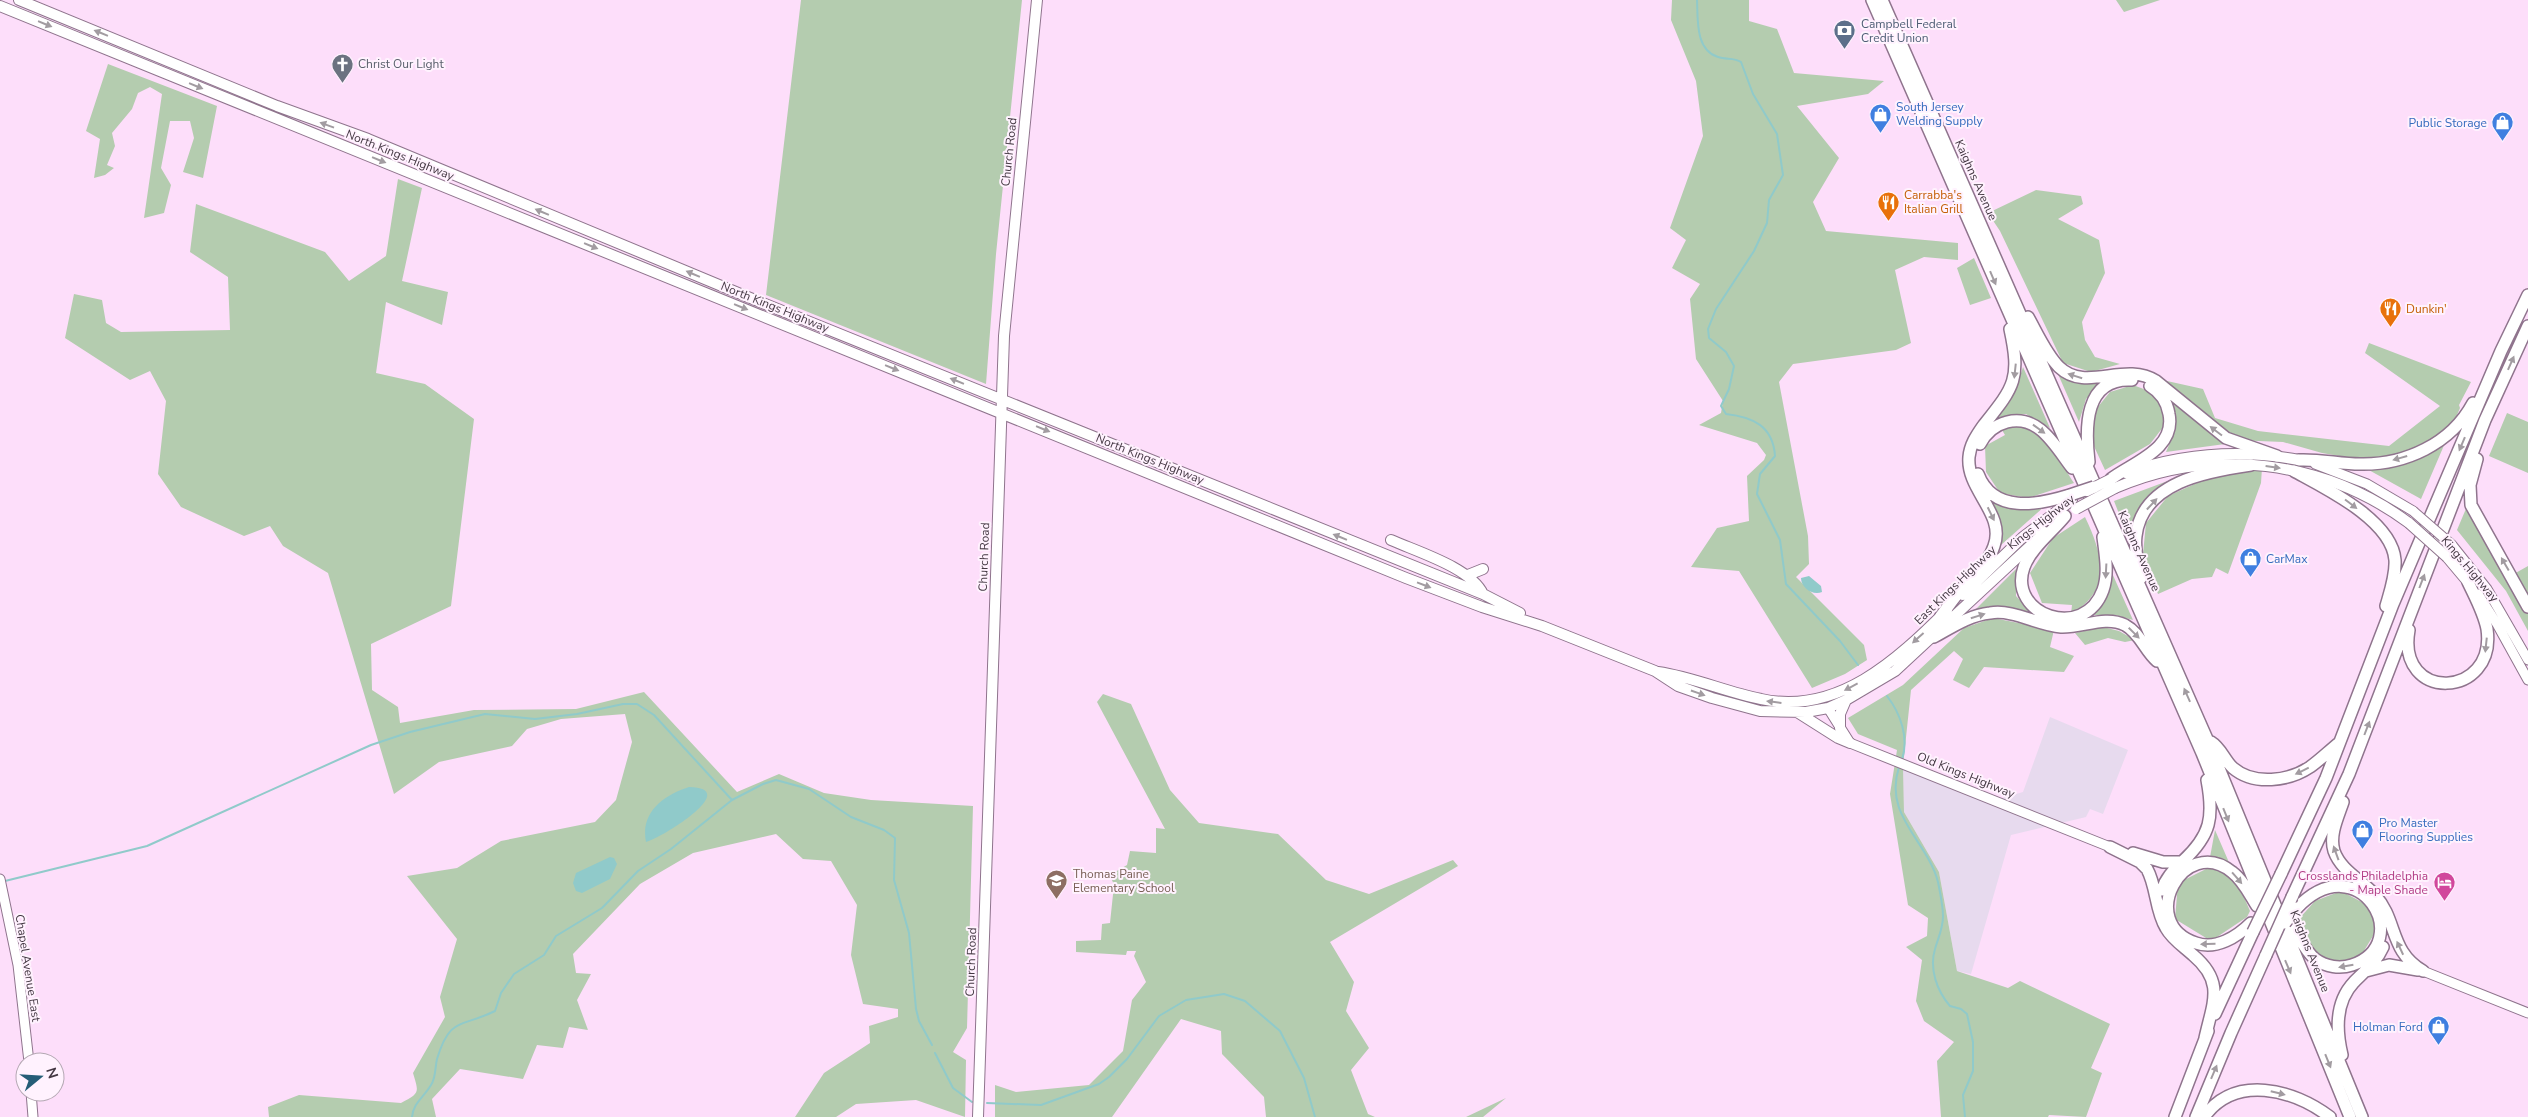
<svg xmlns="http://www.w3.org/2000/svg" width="2528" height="1117" font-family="'Nunito Sans',sans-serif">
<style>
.industrial{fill:#e7daee}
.green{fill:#b4ccaf}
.water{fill:#90caca}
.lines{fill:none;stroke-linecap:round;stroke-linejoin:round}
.stream{stroke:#90caca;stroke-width:2}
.tertiary-casing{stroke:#8f748d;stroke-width:11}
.secondary-casing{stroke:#8f748d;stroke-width:11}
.primary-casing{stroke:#8f748d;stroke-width:12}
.trunk-casing{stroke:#8f748d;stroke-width:14}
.tertiary{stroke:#fff;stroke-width:9}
.secondary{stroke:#fff;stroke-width:9}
.primary{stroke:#fff;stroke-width:10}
.trunk{stroke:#fff;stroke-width:11}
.secondary-bridge-casing{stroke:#8f748d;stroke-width:11;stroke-linecap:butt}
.primary-bridge-casing{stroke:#8f748d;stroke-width:12;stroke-linecap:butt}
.trunk-bridge-casing{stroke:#8f748d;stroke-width:14;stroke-linecap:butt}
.secondary-bridge{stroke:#fff;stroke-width:9}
.primary-bridge{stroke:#fff;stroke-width:10}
.trunk-bridge{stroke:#fff;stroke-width:11}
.oneway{fill:#a29ca1}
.labels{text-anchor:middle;stroke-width:4;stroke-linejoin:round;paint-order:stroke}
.service-label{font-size:12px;fill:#4e5e75;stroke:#fff2fe;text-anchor:start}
.worship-label{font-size:12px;fill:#5b616d;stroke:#fff2fe;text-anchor:start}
.shop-label{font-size:12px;fill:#366cbe;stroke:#fff2fe;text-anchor:start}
.street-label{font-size:12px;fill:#443843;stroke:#fff2fe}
.food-label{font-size:12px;fill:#c56008;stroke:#fff2fe;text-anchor:start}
.education-label{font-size:12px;fill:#785e54;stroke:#fff2fe;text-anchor:start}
.hotel-label{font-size:12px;fill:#b23c85;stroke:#fff2fe;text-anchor:end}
</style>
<rect width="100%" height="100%" fill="#fddefa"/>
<!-- industrial -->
<path class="industrial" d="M2050 717 2128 750 2103 814 2090 809 2086 817 2011 835 1971 974 1957 971 1939 872 1904 812 1903 766 1992 801 2023 792Z"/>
<!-- green -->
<path class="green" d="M801 0H1022L996 254 986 384 766 295Z
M1672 0H1749V21L1777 29 1794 73 1884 81 1868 94 1797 106 1839 158 1813 202 1826 231 1958 243V260L1924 257 1895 270 1911 343 1896 350 1793 364 1779 382 1808 536 1809 564 1796 577 1864 645 1867 660 1845 674 1812 688 1739 571 1691 567 1717 528 1749 521 1747 476 1764 460 1766 455 1757 443 1699 425 1721 413 1723 401 1696 359 1690 299 1700 284 1672 268 1686 240 1670 228 1703 136 1696 81 1671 20Z
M2116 0H2160L2124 12Z
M108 64 217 106 203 178 183 172 194 138 190 121H170L161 168 171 185 164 213 144 218 162 94 150 87 138 93 132 109 112 133 115 146 107 165 114 168 105 175 94 178 100 139 86 131Z
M398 179 422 188 402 281 448 292 442 325 386 302 376 373 425 384 474 419 451 606 371 644 372 690 398 707 400 723 474 710 576 709 644 692 737 792 779 774 824 793 871 800 973 806 967 1028 953 1052 966 1060 965 1117 916 1100 856 1104 836 1117H795L824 1073 870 1043 869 1026 898 1017V1009L863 1004 851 955 857 905 831 861 803 859 776 834 693 853 640 884 573 954 576 973 591 974 577 1000 588 1030 569 1027 563 1048 537 1045 523 1079 460 1069 432 1099 436 1117H269L268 1107 299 1095 401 1103C420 1093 419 1093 413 1073L445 1017 440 997 457 939 407 876 457 868 501 841 595 822 616 800 632 742 625 714 561 719 527 729 512 746 439 762 394 794 328 573 283 546 270 526 244 536 181 507 158 474 166 401 150 371 130 380 65 338 74 294 102 300 106 323 121 332 230 330 228 277 190 252 196 204 325 252 349 281 386 256Z
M2036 190 2081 196 2083 204 2058 219 2099 240 2105 273 2082 322 2085 340 2095 357 2120 364 2091 372 2063 363 2000 231 1988 213Z
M1974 258 1991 298 1970 305 1957 268Z
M2369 343 2471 382 2459 405 2460 408 2421 499 2367 469 2363 460 2322 453 2283 442 2234 440 2158 379 2203 389 2215 418 2258 431 2389 446 2440 406 2365 353Z
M2023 367 2050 428 2026 414 1996 418 2015 392Z
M2058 374 2083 384 2104 383 2086 399 2079 422Z
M2133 385C2159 394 2162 400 2164 426L2150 444 2105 470 2092 442 2091 422 2097 408 2110 392Z
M2170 401 2225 444 2166 452 2176 428Z
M2507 413 2528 422V473L2489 456Z
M2017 426C2044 431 2060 461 2074 483L2028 498 2000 493 1986 472 1985 446 2005 435 2002 430Z
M2262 468 2261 483 2228 574 2216 568 2212 577 2192 579 2158 594 2143 554 2146 523 2168 496 2219 473Z
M2173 479 2142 504 2127 534 2114 501Z
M1991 500 2017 509 2045 506 2001 545Z
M2468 504 2512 575 2528 566V631L2506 591 2457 530Z
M2085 517C2103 555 2113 590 2071 614L2072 605 2042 603 2030 573 2053 538Z
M2016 569V596L2038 619 1974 611Z
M2112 573 2133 620 2115 615H2094L2110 586Z
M1993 618 2054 630 2050 647 2074 656 2064 672 1984 667 1969 688 1953 680 1963 659 1954 651 1911 690 1903 766 1904 812 1939 872 1957 971 2008 988 2020 981 2110 1024 2091 1068 2102 1073 2086 1117 2049 1115 2048 1117H1941L1937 1061 1954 1042 1924 1021 1916 1001 1922 960 1906 947 1927 936 1928 918 1908 905 1890 794 1897 750 1858 734 1848 718 1903 685 1964 628Z
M2103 627 2119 631 2135 640 2125 642 2108 638 2085 645 2075 633Z
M1103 694 1131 704 1170 790 1199 823 1278 834 1326 880 1369 894 1453 860 1458 866 1330 942 1354 982 1346 1011 1369 1048 1351 1070 1368 1114 1375 1117H1266L1264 1097 1222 1054 1221 1031 1181 1019 1112 1117H995V1085L1016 1092 1089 1085 1123 1051 1132 1000 1146 982 1134 956 1136 951H1127L1126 955 1076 952V941L1101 940 1102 924 1110 923 1114 885 1110 875 1127 865 1130 851 1156 853V828L1165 829 1097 702Z
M2215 830 2250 911 2247 917 2211 941 2175 919 2178 883 2208 868Z
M2341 891 2371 907 2376 931 2359 959 2334 964 2310 949 2297 921 2315 901Z
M1506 1098 1483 1117H1466Z"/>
<!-- water -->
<path class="water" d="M1809 576 1821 586 1822 592C1813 596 1801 588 1801 578Z
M689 787C744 788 658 840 646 842 640 812 664 795 689 787Z
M610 857 614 858 617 864 610 879 582 893 576 891 573 883 576 873Z"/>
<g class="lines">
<!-- stream -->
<path class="stream" d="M1697 0C1698 19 1695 50 1718 57 1726 60 1734 57 1741 62L1753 94 1777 134 1783 175 1769 200 1767 223 1754 251 1716 309 1708 329 1709 338 1726 352 1734 366 1729 389 1721 406 1726 414C1753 417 1773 426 1775 456L1760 474 1757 494 1780 540 1786 584 1840 641 1858 665
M1887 696C1901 714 1909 738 1902 760
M1899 767C1883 816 1927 840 1938 882 1940 892 1943 906 1943 916 1943 929 1938 938 1935 949 1929 969 1937 991 1950 1006L1961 1009 1967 1014 1973 1042V1071L1963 1095 1965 1117
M5 881 147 846 371 745 410 732 485 714 535 719 577 714 623 704H637L654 715 732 800
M935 1053 953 1088 972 1102
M987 1103 1041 1105 1099 1084 1109 1077 1127 1059 1159 1016 1186 1000 1224 994 1245 1001 1280 1031 1304 1078 1315 1117
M412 1117C413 1103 424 1097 431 1085 436 1078 435 1067 437 1059 450 1016 461 1028 495 1011L501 993 514 974 544 955 556 936 602 908 638 871 671 849 732 800 763 784 776 780 809 789 851 817 884 830 895 838 894 880 909 933 916 1009 919 1021 932 1045"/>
<defs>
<path id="tertiary" d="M1828 708 1850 743 2110 847
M0 879 18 965 29 1062
M2423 971 2528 1013
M31 1092 33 1117"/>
<path id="secondary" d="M2315 464 2367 484 2413 511
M2452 545 2487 589 2528 660
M2478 594 2497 624 2528 680"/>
<path id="primary" d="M19 0 277 106 368 139 748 297 1483 594 1520 613
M0 6 1406 578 1482 607 1542 626 1655 671 1678 686 1712 698 1760 711 1806 712 1828 708 1846 700 1895 671 2045 532
M2126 473C2183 453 2240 449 2299 460
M2115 488C2211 446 2324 460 2409 523
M1391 540C1418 552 1471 568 1483 594
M2447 557 2468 582
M1468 575 1483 569
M1963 595 2023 537 2072 500
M1658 672C1693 677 1726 692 1761 699 1837 716 1897 660 1947 610
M1797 712 1838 738 1850 743
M1840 728V714L1846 700
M978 1117 1004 336 1037 0"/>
<path id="trunk" d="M1872 0 2202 753 2350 1117
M1882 0 2207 739 2362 1117
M2028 317C2037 333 2046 354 2059 367 2086 393 2124 361 2156 381L2226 438 2277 456
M1980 444C1986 433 1995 425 2007 422 2039 414 2055 446 2072 468
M2477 459 2470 485 2471 505 2528 607
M2299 460C2320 459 2340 464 2360 464 2405 465 2451 444 2473 403
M2089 462C2085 428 2084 377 2132 380
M2294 471C2325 488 2392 520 2395 560 2396 575 2390 592 2386 606
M1978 474C1993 514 2038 505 2070 495
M2111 479C2134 462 2176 449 2169 414 2167 402 2160 392 2150 386
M2065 516C2052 532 2031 548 2024 567 2007 615 2084 642 2103 590 2109 573 2105 554 2103 537
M2141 578C2138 564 2134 550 2136 536 2142 482 2208 471 2251 465
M1941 616C1948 607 1954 597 1962 589 1972 575 1989 563 1994 546 2006 514 1966 490 1969 457 1970 445 1976 436 1983 426 2014 387 2021 380 2010 329
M2409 630C2396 703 2497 699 2487 629 2484 613 2475 597 2468 582
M1934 637C1952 627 1970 615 1990 613 2014 609 2037 625 2061 627 2082 628 2105 615 2125 625 2140 633 2145 651 2157 661
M2211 742C2221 748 2225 761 2233 768 2254 786 2289 781 2310 767 2320 760 2329 751 2339 743
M2343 802C2338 817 2329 835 2334 851 2341 871 2362 880 2375 895 2398 921 2389 951 2423 971
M2110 847 2140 862 2147 869C2157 887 2155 910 2166 928 2172 939 2183 946 2193 955 2225 982 2213 1002 2205 1038
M2133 853 2163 862H2182
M2281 874 2326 778 2393 604 2501 351 2528 295
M2162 890C2166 877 2174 870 2183 861 2211 835 2214 817 2207 780
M2292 897 2349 774 2485 420 2528 326
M2287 919C2297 931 2303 949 2315 959 2326 967 2340 969 2352 965 2417 943 2359 843 2297 908
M2251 923C2237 937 2216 950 2196 943 2135 923 2184 833 2232 872 2243 880 2250 895 2257 906
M2366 971 2389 965 2418 970
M2215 1014 2253 932
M2342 1055C2336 1030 2335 1002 2354 982 2365 971 2377 961 2383 947
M2175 1117 2208 1031
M2196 1117 2231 1033 2266 955
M2204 1117C2235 1074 2293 1089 2330 1117"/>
</defs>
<!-- tertiary casing -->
<use href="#tertiary" class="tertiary-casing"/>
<!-- secondary casing -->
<use href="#secondary" class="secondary-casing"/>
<!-- primary casing -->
<use href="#primary" class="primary-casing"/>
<!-- trunk casing -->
<use href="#trunk" class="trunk-casing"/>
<!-- tertiary -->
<use href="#tertiary" class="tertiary"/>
<!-- secondary -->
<use href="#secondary" class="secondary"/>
<!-- primary -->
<use href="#primary" class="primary"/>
<!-- trunk -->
<use href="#trunk" class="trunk"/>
<defs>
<path id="secondary-bridge" d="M2413 511 2452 545"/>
<path id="primary-bridge" d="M2087 491 2111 479
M2076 509 2115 488
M2409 523 2447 557"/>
<path id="trunk-bridge" d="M2070 495 2094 487
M2285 923 2297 908
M2253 932 2281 874
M2266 955 2292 897"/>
</defs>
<!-- secondary-bridge casing -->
<use href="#secondary-bridge" class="secondary-bridge-casing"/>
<!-- primary-bridge casing -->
<use href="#primary-bridge" class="primary-bridge-casing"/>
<!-- trunk-bridge casing -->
<use href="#trunk-bridge" class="trunk-bridge-casing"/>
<!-- secondary-bridge -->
<use href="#secondary-bridge" class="secondary-bridge"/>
<!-- primary-bridge -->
<use href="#primary-bridge" class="primary-bridge"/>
<!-- trunk-bridge -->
<use href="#trunk-bridge" class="trunk-bridge"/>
</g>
<!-- one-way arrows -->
<defs><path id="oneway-solid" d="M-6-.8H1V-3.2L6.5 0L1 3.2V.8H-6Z" transform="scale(1.25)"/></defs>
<g class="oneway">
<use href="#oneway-solid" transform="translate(45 24) rotate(22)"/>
<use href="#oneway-solid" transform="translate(101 33) rotate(-158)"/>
<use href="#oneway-solid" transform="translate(196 86) rotate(22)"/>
<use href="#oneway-solid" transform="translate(327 125) rotate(-160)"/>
<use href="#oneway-solid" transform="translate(379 160) rotate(22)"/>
<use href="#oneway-solid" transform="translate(542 212) rotate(-157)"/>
<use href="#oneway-solid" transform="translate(591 246) rotate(22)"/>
<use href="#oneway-solid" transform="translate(693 274) rotate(-157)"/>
<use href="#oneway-solid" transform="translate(1993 278) rotate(67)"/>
<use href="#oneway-solid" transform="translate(741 307) rotate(22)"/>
<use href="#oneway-solid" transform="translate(2511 363) rotate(-66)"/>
<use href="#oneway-solid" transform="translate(892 368) rotate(22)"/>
<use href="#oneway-solid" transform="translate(2015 371) rotate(96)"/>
<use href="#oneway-solid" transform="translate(2075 376) rotate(-163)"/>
<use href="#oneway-solid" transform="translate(957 381) rotate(-158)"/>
<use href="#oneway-solid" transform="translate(1043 429) rotate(22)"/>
<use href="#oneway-solid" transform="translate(2039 429) rotate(36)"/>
<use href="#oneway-solid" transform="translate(2216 431) rotate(-143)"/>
<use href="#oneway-solid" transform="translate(2462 444) rotate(113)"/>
<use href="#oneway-solid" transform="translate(2400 458) rotate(164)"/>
<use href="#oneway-solid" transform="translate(2273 467) rotate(8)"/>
<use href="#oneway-solid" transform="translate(2152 504) rotate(-47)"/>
<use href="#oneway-solid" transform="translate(2351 504) rotate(37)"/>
<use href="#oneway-solid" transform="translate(1991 514) rotate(64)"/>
<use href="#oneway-solid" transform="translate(1340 537) rotate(-158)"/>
<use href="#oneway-solid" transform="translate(2505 564) rotate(-120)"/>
<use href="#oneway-solid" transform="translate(2106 571) rotate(93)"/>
<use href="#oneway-solid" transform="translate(2422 581) rotate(-69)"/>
<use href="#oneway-solid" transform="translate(1424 585) rotate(21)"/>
<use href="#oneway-solid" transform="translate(1978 616) rotate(-17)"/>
<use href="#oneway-solid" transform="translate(2134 633) rotate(45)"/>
<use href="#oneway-solid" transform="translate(1918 638) rotate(138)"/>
<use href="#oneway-solid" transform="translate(2486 645) rotate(96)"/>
<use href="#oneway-solid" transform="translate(1851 687) rotate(152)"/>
<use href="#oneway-solid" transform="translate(1698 693) rotate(19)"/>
<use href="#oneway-solid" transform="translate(2187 695) rotate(-114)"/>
<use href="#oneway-solid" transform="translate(1774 702) rotate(-173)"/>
<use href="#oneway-solid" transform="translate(2367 728) rotate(-69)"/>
<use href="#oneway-solid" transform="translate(2302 771) rotate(154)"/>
<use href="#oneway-solid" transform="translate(2226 815) rotate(68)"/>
<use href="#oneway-solid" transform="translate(2336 853) rotate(-110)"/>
<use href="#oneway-solid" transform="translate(2237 878) rotate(49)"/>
<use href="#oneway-solid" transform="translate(2208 944) rotate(179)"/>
<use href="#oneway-solid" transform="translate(2400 948) rotate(-115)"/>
<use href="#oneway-solid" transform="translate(2346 966) rotate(170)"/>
<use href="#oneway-solid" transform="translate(2288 967) rotate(67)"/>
<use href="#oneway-solid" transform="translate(2328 1061) rotate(68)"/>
<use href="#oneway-solid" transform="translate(2214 1072) rotate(-67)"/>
<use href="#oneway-solid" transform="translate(2278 1093) rotate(14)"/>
</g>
<!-- icons -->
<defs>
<symbol id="bank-pin" viewBox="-11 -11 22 30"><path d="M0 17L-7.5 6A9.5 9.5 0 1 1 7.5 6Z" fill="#5c6f8a" stroke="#fff2fe"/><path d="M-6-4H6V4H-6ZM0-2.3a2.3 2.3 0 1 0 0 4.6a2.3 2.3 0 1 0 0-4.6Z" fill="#fff"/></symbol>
<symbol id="church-pin" viewBox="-11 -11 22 30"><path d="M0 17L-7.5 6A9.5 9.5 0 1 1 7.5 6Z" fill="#6b7280" stroke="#fff2fe"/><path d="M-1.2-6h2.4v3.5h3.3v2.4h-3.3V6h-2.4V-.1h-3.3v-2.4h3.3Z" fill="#fff"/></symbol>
<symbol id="shop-pin" viewBox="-11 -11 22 30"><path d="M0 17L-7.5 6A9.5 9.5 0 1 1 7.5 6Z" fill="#3f7fe0" stroke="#fff2fe"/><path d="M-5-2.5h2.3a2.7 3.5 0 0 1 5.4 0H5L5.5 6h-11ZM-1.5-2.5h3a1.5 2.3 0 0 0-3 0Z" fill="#fff"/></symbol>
<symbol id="restaurant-pin" viewBox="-11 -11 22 30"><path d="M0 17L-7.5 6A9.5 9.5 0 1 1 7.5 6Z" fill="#e8710a" stroke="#fff2fe"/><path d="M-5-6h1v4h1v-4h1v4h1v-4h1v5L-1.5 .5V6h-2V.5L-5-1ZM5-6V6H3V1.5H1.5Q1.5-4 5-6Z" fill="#fff"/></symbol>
<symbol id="school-pin" viewBox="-11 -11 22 30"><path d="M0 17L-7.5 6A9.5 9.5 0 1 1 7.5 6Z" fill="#8d6e63" stroke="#fff2fe"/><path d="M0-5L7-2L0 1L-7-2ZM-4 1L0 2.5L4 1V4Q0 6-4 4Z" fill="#fff"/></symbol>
<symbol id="hotel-pin" viewBox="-11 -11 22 30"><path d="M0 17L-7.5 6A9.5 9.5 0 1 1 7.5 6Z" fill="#d1479c" stroke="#fff2fe"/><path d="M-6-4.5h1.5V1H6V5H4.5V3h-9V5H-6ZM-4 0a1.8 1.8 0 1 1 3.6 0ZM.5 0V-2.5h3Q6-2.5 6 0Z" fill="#fff"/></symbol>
</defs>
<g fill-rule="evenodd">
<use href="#bank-pin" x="1832" y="18" width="25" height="34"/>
<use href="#church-pin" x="330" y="52" width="25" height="34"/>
<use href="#shop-pin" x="1868" y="102" width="25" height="34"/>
<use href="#shop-pin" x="2490" y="110" width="25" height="34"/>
<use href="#restaurant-pin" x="1876" y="190" width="25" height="34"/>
<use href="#restaurant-pin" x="2378" y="296" width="25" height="34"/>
<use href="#shop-pin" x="2238" y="546" width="25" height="34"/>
<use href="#shop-pin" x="2350" y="818" width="25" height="34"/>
<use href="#school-pin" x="1044" y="868" width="25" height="34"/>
<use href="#hotel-pin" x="2432" y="870" width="25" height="34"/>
<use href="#shop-pin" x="2426" y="1014" width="25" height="34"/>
</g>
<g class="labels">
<!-- service labels -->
<g class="service-label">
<text x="1861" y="28">Campbell Federal<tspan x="1861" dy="14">Credit Union</tspan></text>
</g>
<!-- worship labels -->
<g class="worship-label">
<text x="358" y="68">Christ Our Light</text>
</g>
<!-- shop labels -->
<g class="shop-label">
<text x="1896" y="111">South Jersey<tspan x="1896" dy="14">Welding Supply</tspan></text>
<text x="2487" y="127" text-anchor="end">Public Storage</text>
<text x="2266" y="563">CarMax</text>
<text x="2379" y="827">Pro Master<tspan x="2379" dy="14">Flooring Supplies</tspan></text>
<text x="2423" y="1031" text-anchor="end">Holman Ford</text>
</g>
<!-- street labels -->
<g class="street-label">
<text transform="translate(1009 152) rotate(-84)" y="4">Church Road</text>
<text transform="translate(400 155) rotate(22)" y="4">North Kings Highway</text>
<text transform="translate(1976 180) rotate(66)" y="4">Kaighns Avenue</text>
<text transform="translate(775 307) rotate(22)" y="4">North Kings Highway</text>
<text transform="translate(1150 459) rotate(22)" y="4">North Kings Highway</text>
<text transform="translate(2041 522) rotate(-38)" y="4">Kings Highway</text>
<text transform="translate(2139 551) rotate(66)" y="4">Kaighns Avenue</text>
<text transform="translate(984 557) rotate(-88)" y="4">Church Road</text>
<text transform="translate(2470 569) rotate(50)" y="4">Kings Highway</text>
<text transform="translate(1955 585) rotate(-44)" y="4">East Kings Highway</text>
<text transform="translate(1966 775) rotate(22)" y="4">Old Kings Highway</text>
<text transform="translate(2310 951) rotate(68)" y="4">Kaighns Avenue</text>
<text transform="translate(971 962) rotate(-88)" y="4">Church Road</text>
<text transform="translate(28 968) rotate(81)" y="4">Chapel Avenue East</text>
</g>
<!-- food labels -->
<g class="food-label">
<text x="1904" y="199">Carrabba's<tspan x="1904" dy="14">Italian Grill</tspan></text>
<text x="2406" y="313">Dunkin'</text>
</g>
<!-- education labels -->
<g class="education-label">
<text x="1073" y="878">Thomas Paine<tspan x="1073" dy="14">Elementary School</tspan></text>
</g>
<!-- hotel labels -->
<g class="hotel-label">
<text x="2428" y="880">Crosslands Philadelphia<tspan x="2428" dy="14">- Maple Shade</tspan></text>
</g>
</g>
<!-- north arrow -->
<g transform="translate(40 1077) rotate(72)"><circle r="24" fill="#fff2fe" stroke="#b4a8b3"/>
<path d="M0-4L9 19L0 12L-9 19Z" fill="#255d77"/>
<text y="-8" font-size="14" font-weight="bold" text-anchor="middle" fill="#443843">N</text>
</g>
</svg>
